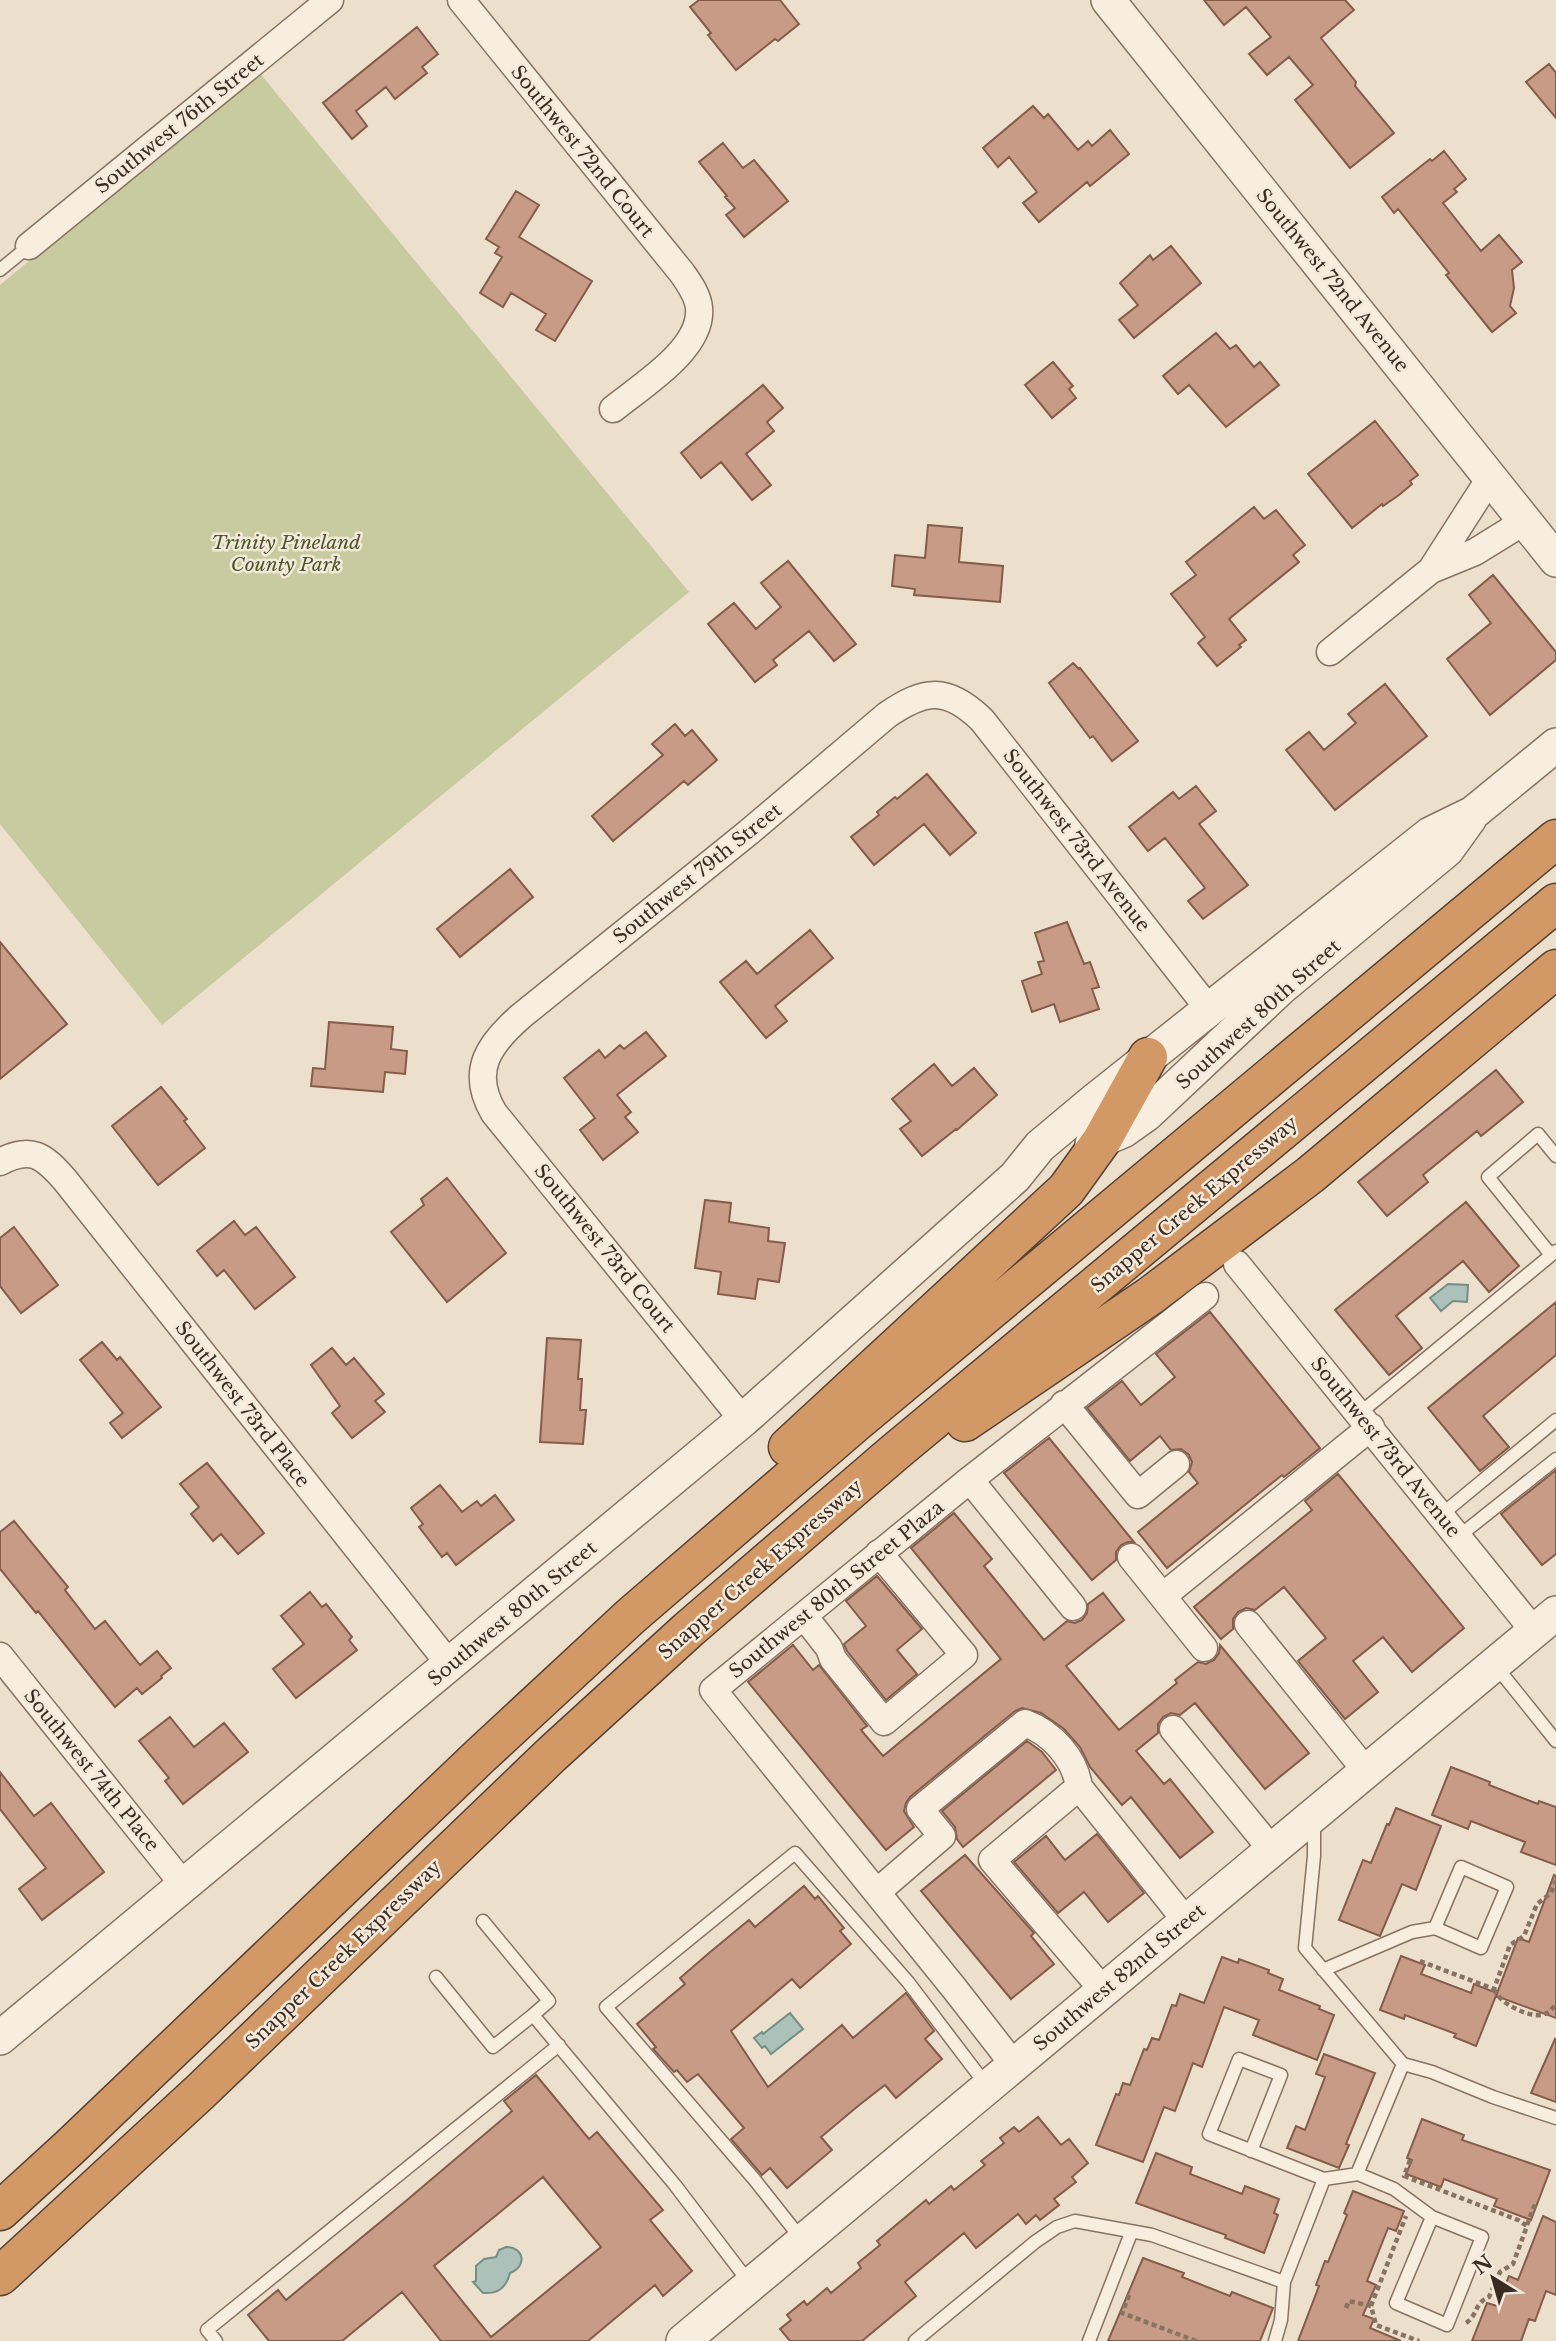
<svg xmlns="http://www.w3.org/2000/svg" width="1556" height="2341" font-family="'Libre Baskerville',serif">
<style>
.green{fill:#c8caa0}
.water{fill:#acc1b9;stroke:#738f86;stroke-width:2}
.building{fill:#c79b85;stroke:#855b49;stroke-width:2;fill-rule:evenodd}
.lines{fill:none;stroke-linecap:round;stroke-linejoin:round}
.service-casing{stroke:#887261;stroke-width:15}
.minor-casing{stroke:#887261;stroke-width:29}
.tertiary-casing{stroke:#887261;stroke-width:36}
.motorway-casing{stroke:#574134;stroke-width:41}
.path{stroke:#887261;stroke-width:4.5;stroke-dasharray:5 3.5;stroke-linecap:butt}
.service{stroke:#f7eedf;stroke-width:12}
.minor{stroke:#f7eedf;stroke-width:26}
.tertiary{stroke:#f7eedf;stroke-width:33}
.motorway{stroke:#d29966;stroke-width:38}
.labels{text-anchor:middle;stroke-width:5;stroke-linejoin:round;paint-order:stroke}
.street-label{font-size:19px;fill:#3a2c23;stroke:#f4eadb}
.park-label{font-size:19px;font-style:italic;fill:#4e552b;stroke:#f4eadb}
</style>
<rect width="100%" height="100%" fill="#ece0cc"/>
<!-- green -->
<path class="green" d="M258 71 689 592 162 1025 0 824V285Z"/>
<!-- water -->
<path class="water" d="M1448 1284 1468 1285 1467 1302 1453 1301 1441 1311 1430 1298Z
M790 2013 803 2029 771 2054 765 2046 762 2048 754 2038 762 2032 763 2034Z
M506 2247C525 2247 527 2267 510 2273 506 2288 498 2294 483 2293L473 2282 476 2281V2266L484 2259 496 2257 499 2250Z"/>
<!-- building -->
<path class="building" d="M699 0H780L799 24 778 41 775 39 736 70 708 35 711 33 690 7Z
M1204 0H1345L1354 10 1321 38 1356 82 1355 86 1394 133 1350 168 1295 100 1313 85 1289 57 1267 75 1249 54 1271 37 1246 7 1224 25Z
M417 27 438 54 422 67 427 73 395 99 386 87 356 111 367 126 352 139 323 103Z
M1549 64 1556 73V118L1526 82Z
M1033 106 1044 118 1048 114 1078 150 1088 141 1092 146 1110 130 1129 154 1090 186 1087 182 1039 222 1023 203 1037 192 1009 157 998 167 983 148Z
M723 143 743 168 754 160 788 201 744 237 726 215 735 208 725 197 727 196 699 162Z
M1444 151 1466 179 1454 189 1457 192 1443 203 1481 251 1499 235 1522 262 1512 270 1514 288 1510 306 1516 313 1492 332 1446 275 1449 273 1398 209 1394 213 1382 197 1430 159 1432 161Z
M516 191 539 205 519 237 592 281 555 341 536 330 546 314 511 293 503 307 480 293 502 257 495 253 499 247 486 239Z
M1171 246 1201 283 1134 338 1119 320 1138 305 1120 283 1150 255 1153 260Z
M1216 333 1230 349 1236 345 1254 367 1260 362 1279 385 1226 427 1189 385 1178 394 1163 376Z
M1053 362 1073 386 1069 389 1076 398 1052 418 1025 385Z
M763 385 783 408 767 422 774 431 746 454 771 485 752 500 721 462 701 478 681 453Z
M1375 421 1418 475 1410 481 1412 484 1399 495 1383 506 1382 504 1352 528 1308 474Z
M1254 507 1264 519 1276 510 1305 545 1293 555 1299 562 1229 619 1246 640 1239 645 1241 647 1217 666 1198 643 1205 637 1171 594 1196 575 1186 562Z
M928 525 962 528 959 562 1003 566 1000 602 914 595 915 589 892 586 895 555 925 558Z
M788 561 856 644 834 661 809 631 773 660 777 665 755 682 708 624 734 603 756 629 781 607 761 583Z
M1493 575 1556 652V660L1490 715 1447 659 1491 623 1469 595Z
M1073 663 1079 669 1080 668 1138 741 1112 761 1093 736 1090 738 1049 683Z
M1385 684 1427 736 1335 810 1286 750 1309 732 1324 750 1356 723 1348 714Z
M675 724 685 736 692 730 717 760 688 785 684 781 613 841 592 816 663 755 652 744Z
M927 774 976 833 950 855 924 824 874 865 851 837 879 815 877 812 895 797 897 799Z
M1196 786 1216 811 1199 824 1248 885 1203 919 1188 901 1205 888 1165 838 1148 851 1129 827 1173 792 1179 799Z
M510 869 533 897 460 957 437 929Z
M1067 922 1084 964 1090 962 1099 987 1092 989 1099 1009 1060 1022 1054 1004 1032 1012 1022 981 1042 974 1038 962 1044 961 1035 933Z
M810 930 833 958 775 1006 787 1021 766 1038 720 982 746 961 757 974Z
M0 942 67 1024 0 1079Z
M329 1022 393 1027 391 1049 407 1051 405 1074 385 1072 383 1092 311 1086 313 1068 325 1069Z
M646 1032 666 1056 617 1095 631 1112 625 1117 638 1132 603 1160 580 1130 595 1118 564 1078 599 1050 605 1058 620 1045 624 1049Z
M934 1064 952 1086 974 1068 997 1095 957 1130 956 1129 922 1156 900 1129 911 1121 892 1099Z
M1496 1070 1523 1102 1481 1136 1477 1131 1423 1175 1428 1182 1387 1216 1358 1182Z
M161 1087 187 1119 184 1121 205 1148 158 1185 112 1126Z
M447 1178 506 1253 447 1302 391 1232 424 1205 421 1199Z
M705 1200 731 1203 729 1222 769 1228 768 1241 785 1243 779 1282 758 1279 755 1299 718 1294 721 1272 695 1268Z
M1466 1202 1519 1266 1489 1292 1463 1261 1396 1316 1422 1348 1389 1375 1335 1310Z
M234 1221 245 1235 256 1227 295 1277 255 1309 224 1270 217 1276 197 1251Z
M14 1227 58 1285 21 1313 0 1286V1238Z
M1556 1302V1355L1483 1416 1509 1447 1480 1471 1428 1408Z
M1210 1312 1320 1448 1284 1477 1282 1475 1167 1568 1138 1532 1198 1483 1189 1472 1192 1462 1189 1455 1181 1449 1171 1450 1160 1436 1130 1461 1087 1408 1122 1381 1141 1405 1175 1377 1156 1354Z
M547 1338 581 1340 578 1379H582L580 1410H586L583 1444 540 1442Z
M102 1342 117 1360 120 1357 161 1407 122 1438 110 1423 123 1413 80 1360Z
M332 1348 346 1365 354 1358 384 1394 375 1401 385 1412 352 1438 332 1413 340 1406 311 1365Z
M1049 1438 1134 1542H1128L1121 1545 1116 1552V1560L1092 1580 1004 1473Z
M207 1463 264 1533 238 1554 221 1534 213 1541 191 1514 199 1507 180 1484Z
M1556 1470V1554L1542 1565 1501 1514Z
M1338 1474 1464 1628 1412 1672 1383 1637 1353 1661 1378 1692 1345 1719 1298 1661 1326 1638 1284 1587 1255 1610 1246 1608 1238 1612 1233 1619V1629L1221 1639 1194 1607 1312 1510 1305 1501Z
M440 1485 462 1512 477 1501 481 1506 495 1495 514 1520 456 1565 447 1553 442 1557 419 1527 423 1524 411 1508Z
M954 1513 992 1559 984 1566 1044 1640 1067 1621 1075 1623 1082 1620 1087 1613 1088 1604 1103 1593 1124 1620 1066 1666 1119 1730 1177 1683 1175 1680 1198 1662 1206 1664 1214 1660 1219 1653 1220 1645 1309 1753 1265 1789 1195 1703 1180 1715 1171 1713 1163 1717 1158 1724V1733L1136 1751 1164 1784 1170 1779 1213 1832 1180 1858 1131 1797 1122 1805 1090 1767 1080 1747 1064 1729 1041 1713 1022 1708 1015 1711 910 1797 906 1803 904 1811 914 1827 886 1850 748 1682 793 1645 813 1670 819 1665 867 1726 861 1730 883 1756 1001 1659 911 1548Z
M14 1521 68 1587 65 1590 95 1629 105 1621 140 1665 157 1651 171 1668 161 1676 162 1678 142 1694 137 1688 115 1707 38 1611 36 1613 0 1569V1532Z
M877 1576 922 1629 897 1650 917 1674 886 1700 847 1651 844 1644 866 1626 846 1601Z
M310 1592 322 1607 326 1604 352 1637 349 1640 357 1650 296 1698 273 1669 304 1644 281 1616Z
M170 1717 194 1747 224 1723 248 1752 183 1804 165 1781 169 1778 139 1741Z
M1027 1741 1042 1752 1056 1770 963 1847 957 1839 955 1827 942 1811Z
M1451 1767 1490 1782 1489 1785 1538 1804 1539 1801 1556 1807V1865L1521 1852 1525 1842 1471 1821 1468 1829 1432 1815Z
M0 1772 34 1816 51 1803 104 1872 42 1920 19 1889 46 1868 0 1809Z
M1396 1808 1441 1826 1416 1890 1402 1884 1380 1936 1339 1920 1363 1860 1371 1863 1387 1824 1389 1825Z
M1097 1834 1144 1893 1108 1922 1084 1892 1058 1913 1014 1862 1046 1836 1065 1860Z
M965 1855 1034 1933 1031 1936 1054 1964 1011 1999 921 1891Z
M1554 1875 1556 1876V2018L1496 1996 1518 1938 1529 1942Z
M804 1886 815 1899 818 1896 844 1928 840 1931 851 1944 800 1988 792 1979 731 2031 768 2087 842 2025 853 2038 906 1993 934 2031 925 2039 942 2059 896 2098 885 2085 858 2106 821 2137 832 2150 787 2188 770 2168 762 2175 731 2139 744 2128 698 2074 687 2082 677 2070 674 2072 653 2049 656 2047 637 2024 685 1984 680 1978 709 1953 749 1920 755 1927Z
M1401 1956 1425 1965 1421 1974 1471 1993 1474 1984 1497 1993 1476 2046 1454 2037 1456 2034 1405 2015 1404 2019 1380 2010Z
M1222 1957 1238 1963 1239 1959 1269 1970 1268 1973 1283 1979 1279 1990 1320 2006 1319 2009 1334 2015 1317 2060 1253 2035 1259 2020 1224 2007 1202 2067 1193 2063 1175 2111 1164 2107 1143 2162 1096 2145 1116 2094 1119 2095 1123 2083 1130 2085 1144 2049 1147 2050 1152 2038 1159 2040 1172 2005 1176 2006 1180 1994 1204 2003Z
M1555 2039 1556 2040V2102L1531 2093Z
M1324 2054 1375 2073 1346 2144 1349 2145 1339 2168 1287 2148 1296 2126 1305 2130 1325 2077 1316 2074Z
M536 2075 589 2139 597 2132 663 2210 650 2220 692 2271 663 2296 655 2285 588 2341H441L402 2292 342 2341H269L248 2315 278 2290 286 2300 407 2200 512 2111 504 2101ZM543 2177 601 2247 491 2337 434 2266Z
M1038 2117 1061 2145 1069 2139 1088 2163 1072 2177 1076 2182 1054 2199 1059 2205 1040 2220 1036 2215 1026 2224 1018 2214 976 2248 964 2233 905 2282 916 2296 862 2341H790L780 2329 791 2320 787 2315 804 2301 807 2305 827 2288 831 2293 861 2268 858 2263 880 2245 877 2241 926 2200 929 2204 951 2186 954 2190 985 2165 981 2161 1004 2143 1000 2138 1014 2127 1019 2132Z
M1422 2119 1464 2135 1462 2140 1550 2170 1531 2220 1494 2206 1497 2199 1444 2179 1441 2187 1406 2174 1412 2160 1407 2158Z
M1156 2153 1192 2167 1190 2174 1242 2194 1245 2186 1279 2199 1274 2213 1278 2215 1264 2253 1225 2238 1226 2235 1136 2203Z
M1353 2191 1404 2211 1396 2231 1388 2228 1367 2281 1376 2285 1363 2315 1374 2319 1370 2328 1401 2341H1298L1319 2286 1316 2285 1325 2261 1328 2262 1347 2215 1344 2213Z
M1543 2216 1556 2222V2295L1546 2291 1535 2321 1529 2319 1521 2341H1472L1487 2303 1497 2306 1509 2276 1518 2280Z
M1143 2258 1184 2273 1182 2277 1230 2296 1232 2292 1273 2308 1260 2341H1108Z"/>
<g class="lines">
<defs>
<path id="service" d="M0 270 29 246
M1551 1255 1488 1177 1538 1134 1556 1156
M1360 1413 1556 1251
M1441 1515 1556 1420
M1458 1537 1556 1459
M1495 1665 1556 1741
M1314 1822V1856L1305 1948 1403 2064 1432 2072 1493 2097 1556 2118
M483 1921 549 2001 533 2015 675 2185 751 2285
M1323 1970 1412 1932 1435 1928 1481 1948 1507 1887 1461 1867 1435 1928
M436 1977 493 2047 533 2015
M1251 2151 1281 2075 1239 2059 1209 2134 1324 2179 1284 2282
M1357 2174 1403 2064
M1324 2179 1358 2174 1394 2189 1432 2217 1482 2237 1447 2325 1396 2303 1432 2217
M803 2241 754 2179 606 2007 795 1853 908 1982 987 2086
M216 2341 207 2330 559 2045
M915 2341 1035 2242 1057 2227 1075 2221 1152 2235 1284 2282 1281 2320 1275 2341
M1089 2341 1131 2233"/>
<path id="minor" d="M461 0 682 273C689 283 698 295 699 308 703 349 641 386 613 409
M29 246 330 0
M1431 570 1490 478
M1330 652 1431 570 1475 552 1525 521
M0 1162C31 1145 44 1156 65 1180L450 1665
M1237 1264 1534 1631
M1064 1404 1138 1495 1176 1464
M743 1420 494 1113C469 1071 489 1044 521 1016L749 832 887 715C925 689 947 686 982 720L1208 1008
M970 1480 1073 1607
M1131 1557 1204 1648
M1163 1596 1371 1427
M804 1616 829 1648 833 1659 884 1722 964 1655 879 1553
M1248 1624 1366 1771
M0 1656 183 1884
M1173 1729 1272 1850
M877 1892 942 1836 920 1809 1025 1723C1052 1733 1075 1758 1079 1787
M1103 1990 992 1860 1079 1787 1186 1921
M1014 2065 954 1988 713 1690 967 1482 1205 1296"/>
<path id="tertiary" d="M1108 0 1556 560
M1092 1144 1123 1131 1147 1114 1281 988 1447 850 1470 818
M0 2038 743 1420 1015 1177 1040 1146 1095 1100 1430 834 1473 813 1556 745
M683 2341 1556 1613"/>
<path id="motorway" d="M965 1422 1150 1296 1310 1175 1556 969
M788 1447 1066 1190 1102 1140 1148 1057
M0 2211 69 2148 480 1756 631 1616 855 1423 1556 839
M0 2276 200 2092 552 1754 688 1630 895 1452 1556 903"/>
</defs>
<!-- service casing -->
<use href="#service" class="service-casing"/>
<!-- minor casing -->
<use href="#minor" class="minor-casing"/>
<!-- tertiary casing -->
<use href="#tertiary" class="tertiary-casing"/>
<!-- motorway casing -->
<use href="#motorway" class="motorway-casing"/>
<!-- path -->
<path class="path" d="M1420 1961 1494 1989 1510 1945 1524 1936 1537 1904 1551 1893 1556 1881
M1494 1989C1499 2003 1527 2017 1542 2015 1549 2013 1552 2009 1556 2004
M1410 2160 1404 2176 1518 2220 1527 2226 1513 2264 1500 2272 1489 2297C1474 2303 1478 2315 1466 2323
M1527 2225 1535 2204
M1129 2295 1122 2313 1196 2341
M1371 2306 1406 2216
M1346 2308 1349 2301 1371 2306 1376 2325 1419 2341"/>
<!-- service -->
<use href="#service" class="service"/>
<!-- minor -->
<use href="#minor" class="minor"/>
<!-- tertiary -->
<use href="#tertiary" class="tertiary"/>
<!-- motorway -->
<use href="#motorway" class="motorway"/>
</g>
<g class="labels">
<!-- street labels -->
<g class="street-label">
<text transform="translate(179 123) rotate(-39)" y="7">Southwest 76th Street</text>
<text transform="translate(583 151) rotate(51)" y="7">Southwest 72nd Court</text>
<text transform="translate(1333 280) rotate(51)" y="7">Southwest 72nd Avenue</text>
<text transform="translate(1077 840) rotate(52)" y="7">Southwest 73rd Avenue</text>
<text transform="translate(697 873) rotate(-39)" y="7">Southwest 79th Street</text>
<text transform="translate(1258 1014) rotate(-42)" y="7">Southwest 80th Street</text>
<text transform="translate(1194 1204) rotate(-40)" y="7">Snapper Creek Expressway</text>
<text transform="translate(605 1248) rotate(51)" y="7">Southwest 73rd Court</text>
<text transform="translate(243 1404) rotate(52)" y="7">Southwest 73rd Place</text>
<text transform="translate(1386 1447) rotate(51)" y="7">Southwest 73rd Avenue</text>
<text transform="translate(760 1569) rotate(-41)" y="7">Snapper Creek Expressway</text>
<text transform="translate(836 1589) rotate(-39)" y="7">Southwest 80th Street Plaza</text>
<text transform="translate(512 1613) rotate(-40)" y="7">Southwest 80th Street</text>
<text transform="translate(92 1770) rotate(51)" y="7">Southwest 74th Place</text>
<text transform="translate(343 1954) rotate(-44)" y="7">Snapper Creek Expressway</text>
<text transform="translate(1119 1977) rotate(-40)" y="7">Southwest 82nd Street</text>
</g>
<!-- park labels -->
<g class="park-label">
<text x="286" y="549">Trinity Pineland<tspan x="286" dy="22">County Park</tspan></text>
</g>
</g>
<!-- north arrow -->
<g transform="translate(1493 2278) rotate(323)" stroke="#f4eadb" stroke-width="5" paint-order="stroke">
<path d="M0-5L12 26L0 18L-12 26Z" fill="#3a2c23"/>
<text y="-10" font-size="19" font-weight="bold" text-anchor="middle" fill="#3a2c23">N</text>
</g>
</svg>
